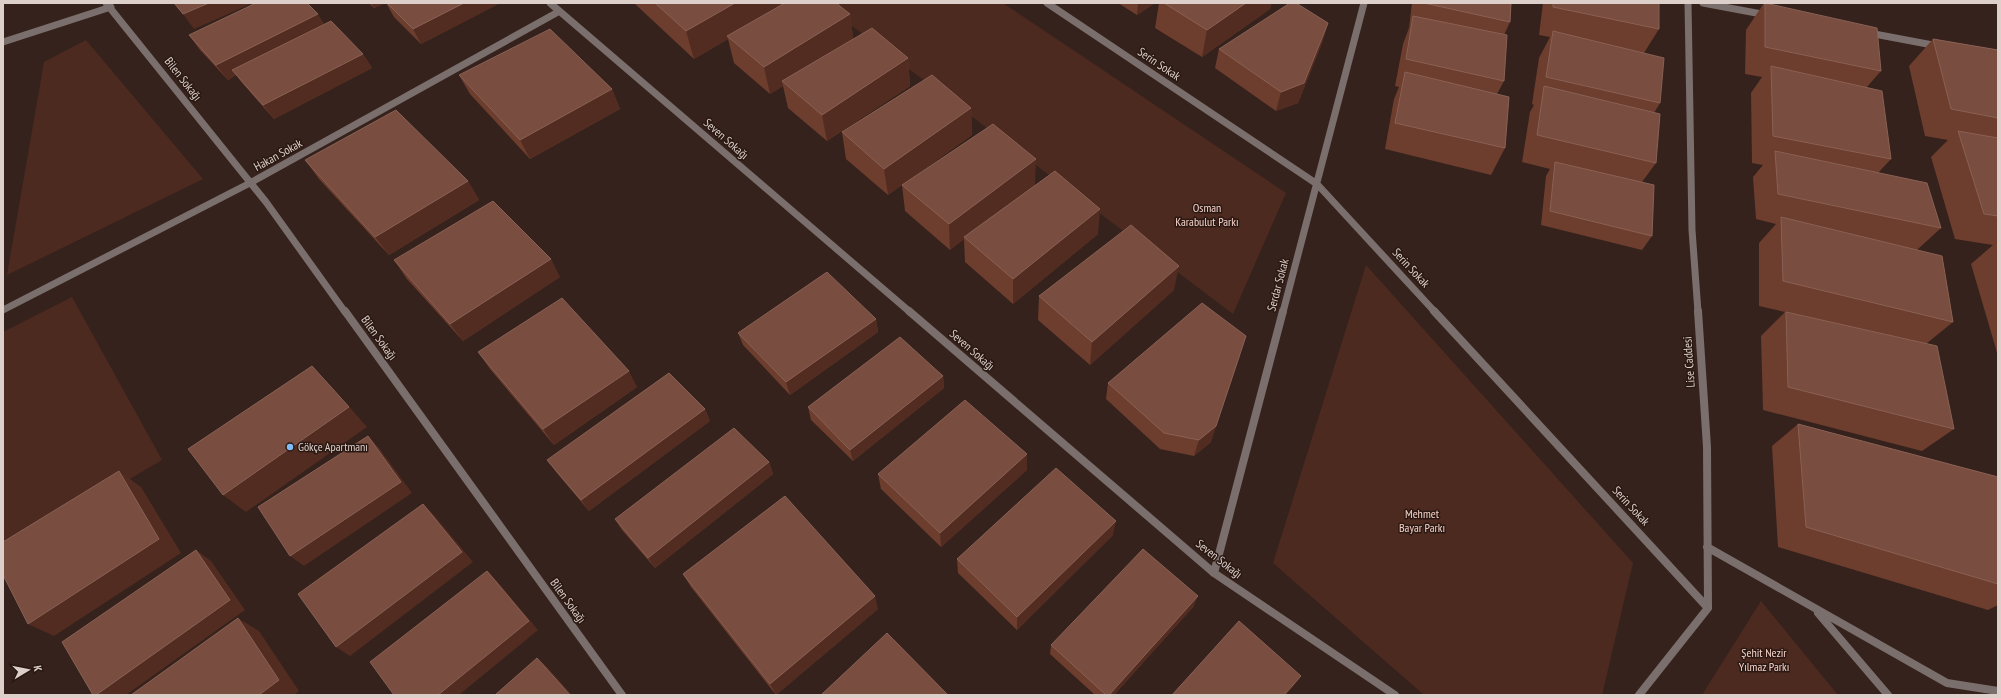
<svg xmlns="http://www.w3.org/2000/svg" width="2001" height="698" font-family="'PT Sans Narrow',sans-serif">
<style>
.green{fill:#4d2a20}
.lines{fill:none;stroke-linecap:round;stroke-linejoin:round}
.minor-far1{stroke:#7a6f6c;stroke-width:7}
.minor{stroke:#7a6f6c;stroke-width:8}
.wall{fill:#6d3d2e}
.shaded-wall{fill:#522c20}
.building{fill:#794d3f;stroke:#896155}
.poi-dot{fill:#7ebdf9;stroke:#2a1813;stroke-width:1.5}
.labels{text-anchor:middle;stroke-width:3;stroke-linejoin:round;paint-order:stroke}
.street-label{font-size:12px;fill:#ddd0cb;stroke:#2a1813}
.park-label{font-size:12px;fill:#f6d2c7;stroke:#2a1813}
.poi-label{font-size:12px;fill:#ddd0cb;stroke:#2a1813;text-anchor:start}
</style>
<rect width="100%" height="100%" fill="#35221c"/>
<!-- green -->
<path class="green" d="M834 3H1003L1286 193 1233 314 827 7Z
M86 40 203 179 7 275 44 62Z
M1366 265 1633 563 1602 695H1424L1273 563Z
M72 297 162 460 3 553V332Z
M1761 601 1838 695H1702Z"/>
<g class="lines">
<!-- minor-far1 -->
<path class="minor-far1" d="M106 3 266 202 345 312
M550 3 910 312
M1047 3 1317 184 1435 312
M1688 3 1692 230 1698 312
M1703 3 1767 15
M1869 33 1938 46
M3 42 111 7
M3 310 250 183 558 12
M1283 312 1364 3"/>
<!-- minor -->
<path class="minor" d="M345 311 622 695
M909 311 1214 573 1395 695
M1434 311 1708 608
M1707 547 1947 683 1998 691
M1214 573 1283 311
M1818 613 1888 695
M1639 695 1708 608 1707 447 1698 311"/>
</g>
<!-- wall -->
<path class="wall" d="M369 3H386L374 8Z
M386 3H500L421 44 394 17Z
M634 3H836L850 14 853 39 908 58 910 86 827 141 788 108 783 86 770 94 734 63 728 39 694 59Z
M1118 3H1155L1137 15Z
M1159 3H1271L1270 9 1202 57 1155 28Z
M1412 3H1511L1510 22 1504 35V81L1497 94 1505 148 1491 175 1385 149 1394 99 1399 87 1395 86 1403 44 1409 28Z
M1543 3H1659V29L1644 53 1660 103 1654 113 1656 163 1642 182 1652 236 1642 250 1541 225 1546 176 1550 169 1522 162 1530 112 1534 105 1532 104 1539 58 1550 37 1539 35Z
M1764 3H1767L1881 71 1866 88 1891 159 1878 173 1941 228 1917 250 1953 322 1926 344 1954 429 1922 451 1763 410 1761 336 1785 312 1759 306V243L1776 224 1756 219 1753 177 1763 165 1752 163 1751 93 1762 77 1745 74 1746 30Z
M1328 23 1322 43 1298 103 1276 111 1215 68 1219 49Z
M324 24 363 54 372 68 274 119 243 84 236 75 228 80 200 50 189 35Z
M1933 39 1998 50V356L1971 264 1993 245 1955 239 1931 157 1948 140 1925 136 1909 66Z
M459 75 612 89 620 109 530 159 470 94Z
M971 108 972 135 888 195 846 159 842 132Z
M305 160 468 181 479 200 389 255 319 179Z
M902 185H1035L1098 234 1013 304 965 262 964 239 950 250 905 211Z
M394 260 560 277 463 341 407 279Z
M1174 290 1090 365 1038 320 1039 296Z
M876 319 878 332 790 395 743 345 738 333Z
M478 352 637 387 554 445 490 369Z
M943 376 944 388 853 461 811 420 808 407Z
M1108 383 1211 442 1194 456 1160 449 1106 399Z
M705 409 710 421 589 511 556 472 547 460Z
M1798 424 1998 477V605L1988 610 1778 547 1772 446Z
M769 462 773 474 655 568 622 530 615 519Z
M1027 470 941 547 881 489 878 474Z
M1113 535 1017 630 958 573 957 559Z
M683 574 878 609 776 695 691 587Z
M1194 606 1114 695H1095L1050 654 1051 645Z"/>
<!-- shaded-wall -->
<path class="shaded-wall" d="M209 3H253L194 29 183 14Z
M371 3H386L374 8Z
M464 3H500L421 44 413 29Z
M735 3H788L727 36 728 39 694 59 686 31Z
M1138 3H1155L1137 15Z
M1246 3H1271L1270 9 1202 57 1207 30Z
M318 14 327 29 232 70 236 75 228 80 216 65Z
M850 14 854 42 782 81 783 86 770 94 764 67Z
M1328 23 1322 43 1298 103 1276 111 1281 92Z
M363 54 372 68 274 119 263 105Z
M908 58 910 86 827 141 822 115Z
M612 89 620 109 530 159 520 140Z
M971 108 972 135 888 195 884 169Z
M1036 159 1035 185 964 237V239L950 250 949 224Z
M468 181 479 200 389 255 375 237Z
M1100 209 1098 234 1013 304V279Z
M551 259 560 277 463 341 450 324Z
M1179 266 1174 290 1090 365 1092 342Z
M876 319 878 332 790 395 786 382Z
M1241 353 1211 442 1194 456 1199 440Z
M312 366 331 386 367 427 246 512 223 495Z
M629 371 637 387 554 445 543 429Z
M943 376 944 388 853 461 850 450Z
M705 409 710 421 589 511 581 500Z
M368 436 379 448 412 493 304 566 290 556Z
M1027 454V470L941 547 940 533Z
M769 462 773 474 655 568 648 558Z
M119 471 141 487 181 553 54 636 28 624Z
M423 504 434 515 473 562 350 656 336 647Z
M1116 521 1113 535 1017 630V617Z
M196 550 211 561 245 610 126 695H96Z
M487 571 497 581 538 630 459 695H438Z
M875 596 878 609 776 695 770 684Z
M1198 596 1194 606 1114 695H1109Z
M238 618 259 631 299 691 294 695H259Z
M537 658 547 667 572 695H570Z
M1301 676 1293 687 1286 695H1284Z"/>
<!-- building -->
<path class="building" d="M174 3H209L183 14Z
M256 3H307L318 14 216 65 189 35Z
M387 3H464L413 29Z
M655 3H735L686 31Z
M785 3H836L850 14 764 67 727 36Z
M1164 3H1246L1207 30Z
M1290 3H1296L1328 23 1304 83 1281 92 1219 49Z
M1424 3H1511L1510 22Z
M1553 3H1659V29L1553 7Z
M1765 3 1877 28 1881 71 1765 47Z
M1413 16 1507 35 1504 81 1406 59Z
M331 21 363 54 263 105 232 70Z
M872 28 908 58 822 115 782 81Z
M550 29 612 89 520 140 459 75Z
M1553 31 1664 58 1660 103 1546 77Z
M1933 39 1998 50V118L1951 109Z
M1771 66 1882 91 1891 159 1773 136Z
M1405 72 1509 97 1505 148 1395 123Z
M932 75 971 108 884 169 842 132Z
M1544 86 1660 114 1656 163 1537 135Z
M396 110 468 181 375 237 305 160Z
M993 124 1036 159 949 224 902 185Z
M1958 131 1998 138V216L1984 214Z
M1775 151 1927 183 1941 228 1778 194Z
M1555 162 1654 185 1652 236 1550 211Z
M1055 171 1100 209 1013 279 964 237Z
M493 201 551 259 450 324 394 260Z
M1781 217 1942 256 1953 322 1783 281Z
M1131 225 1179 266 1092 342 1039 296Z
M827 272 876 319 786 382 738 333Z
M562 298 629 371 543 429 478 352Z
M1202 303 1246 336 1216 426 1199 440 1164 433 1108 383Z
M1786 312 1937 346 1954 429 1788 387Z
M900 337 943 376 850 450 808 407Z
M312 366 349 407 223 495 188 449Z
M669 373 705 409 581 500 547 460Z
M965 400 1027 454 940 533 878 474Z
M1798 424 1998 477V584L1806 527Z
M734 428 769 462 648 558 615 519Z
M368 436 401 482 290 556 258 507Z
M1056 468 1116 521 1017 617 957 559Z
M119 471 159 539 28 624 3 575V542Z
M785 496 875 596 770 684 683 574Z
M423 504 462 552 336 647 298 594Z
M1143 549 1198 596 1109 695H1106L1051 645Z
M196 550 230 600 96 695H93L62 642Z
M487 571 529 621 438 695H394L370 662Z
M238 618 279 680 259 695H131Z
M1239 621 1301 676 1284 695H1172Z
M887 633 948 695H821Z
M537 658 570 695H495Z"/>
<!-- markers -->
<circle class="poi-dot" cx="290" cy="447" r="4"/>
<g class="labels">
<!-- street labels -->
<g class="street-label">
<text transform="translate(1159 64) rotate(34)" y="4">Serin Sokak</text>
<text transform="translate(183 79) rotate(52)" y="4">Bilen Sokağı</text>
<text transform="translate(726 139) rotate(41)" y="4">Seven Sokağı</text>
<text transform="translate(278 155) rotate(-29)" y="4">Hakan Sokak</text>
<text transform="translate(1411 268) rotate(47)" y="4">Serin Sokak</text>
<text transform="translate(1278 285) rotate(-75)" y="4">Serdar Sokak</text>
<text transform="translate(379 338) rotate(54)" y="4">Bilen Sokağı</text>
<text transform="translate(972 350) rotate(41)" y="4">Seven Sokağı</text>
<text transform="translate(1689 362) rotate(-94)" y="4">Lise Caddesi</text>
<text transform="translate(1631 506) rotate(47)" y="4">Serin Sokak</text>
<text transform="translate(1219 559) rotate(38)" y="4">Seven Sokağı</text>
<text transform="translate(568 601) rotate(54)" y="4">Bilen Sokağı</text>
</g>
<!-- park labels -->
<g class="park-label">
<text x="1207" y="212">Osman<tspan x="1207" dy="14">Karabulut Parkı</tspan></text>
<text x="1422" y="518">Mehmet<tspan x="1422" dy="14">Bayar Parkı</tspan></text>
<text x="1764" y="657">Şehit Nezir<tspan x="1764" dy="14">Yılmaz Parkı</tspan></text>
</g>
<!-- poi labels -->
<g class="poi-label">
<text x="298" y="451">Gökçe Apartmanı</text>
</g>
</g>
<!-- border -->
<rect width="2001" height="698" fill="none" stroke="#ddd0cb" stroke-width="8"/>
<!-- north arrow -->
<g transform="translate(28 670) rotate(80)" stroke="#2a1813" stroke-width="3" paint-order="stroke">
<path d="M0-3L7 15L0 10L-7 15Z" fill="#ddd0cb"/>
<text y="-6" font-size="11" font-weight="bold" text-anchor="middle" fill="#ddd0cb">K</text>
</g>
</svg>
